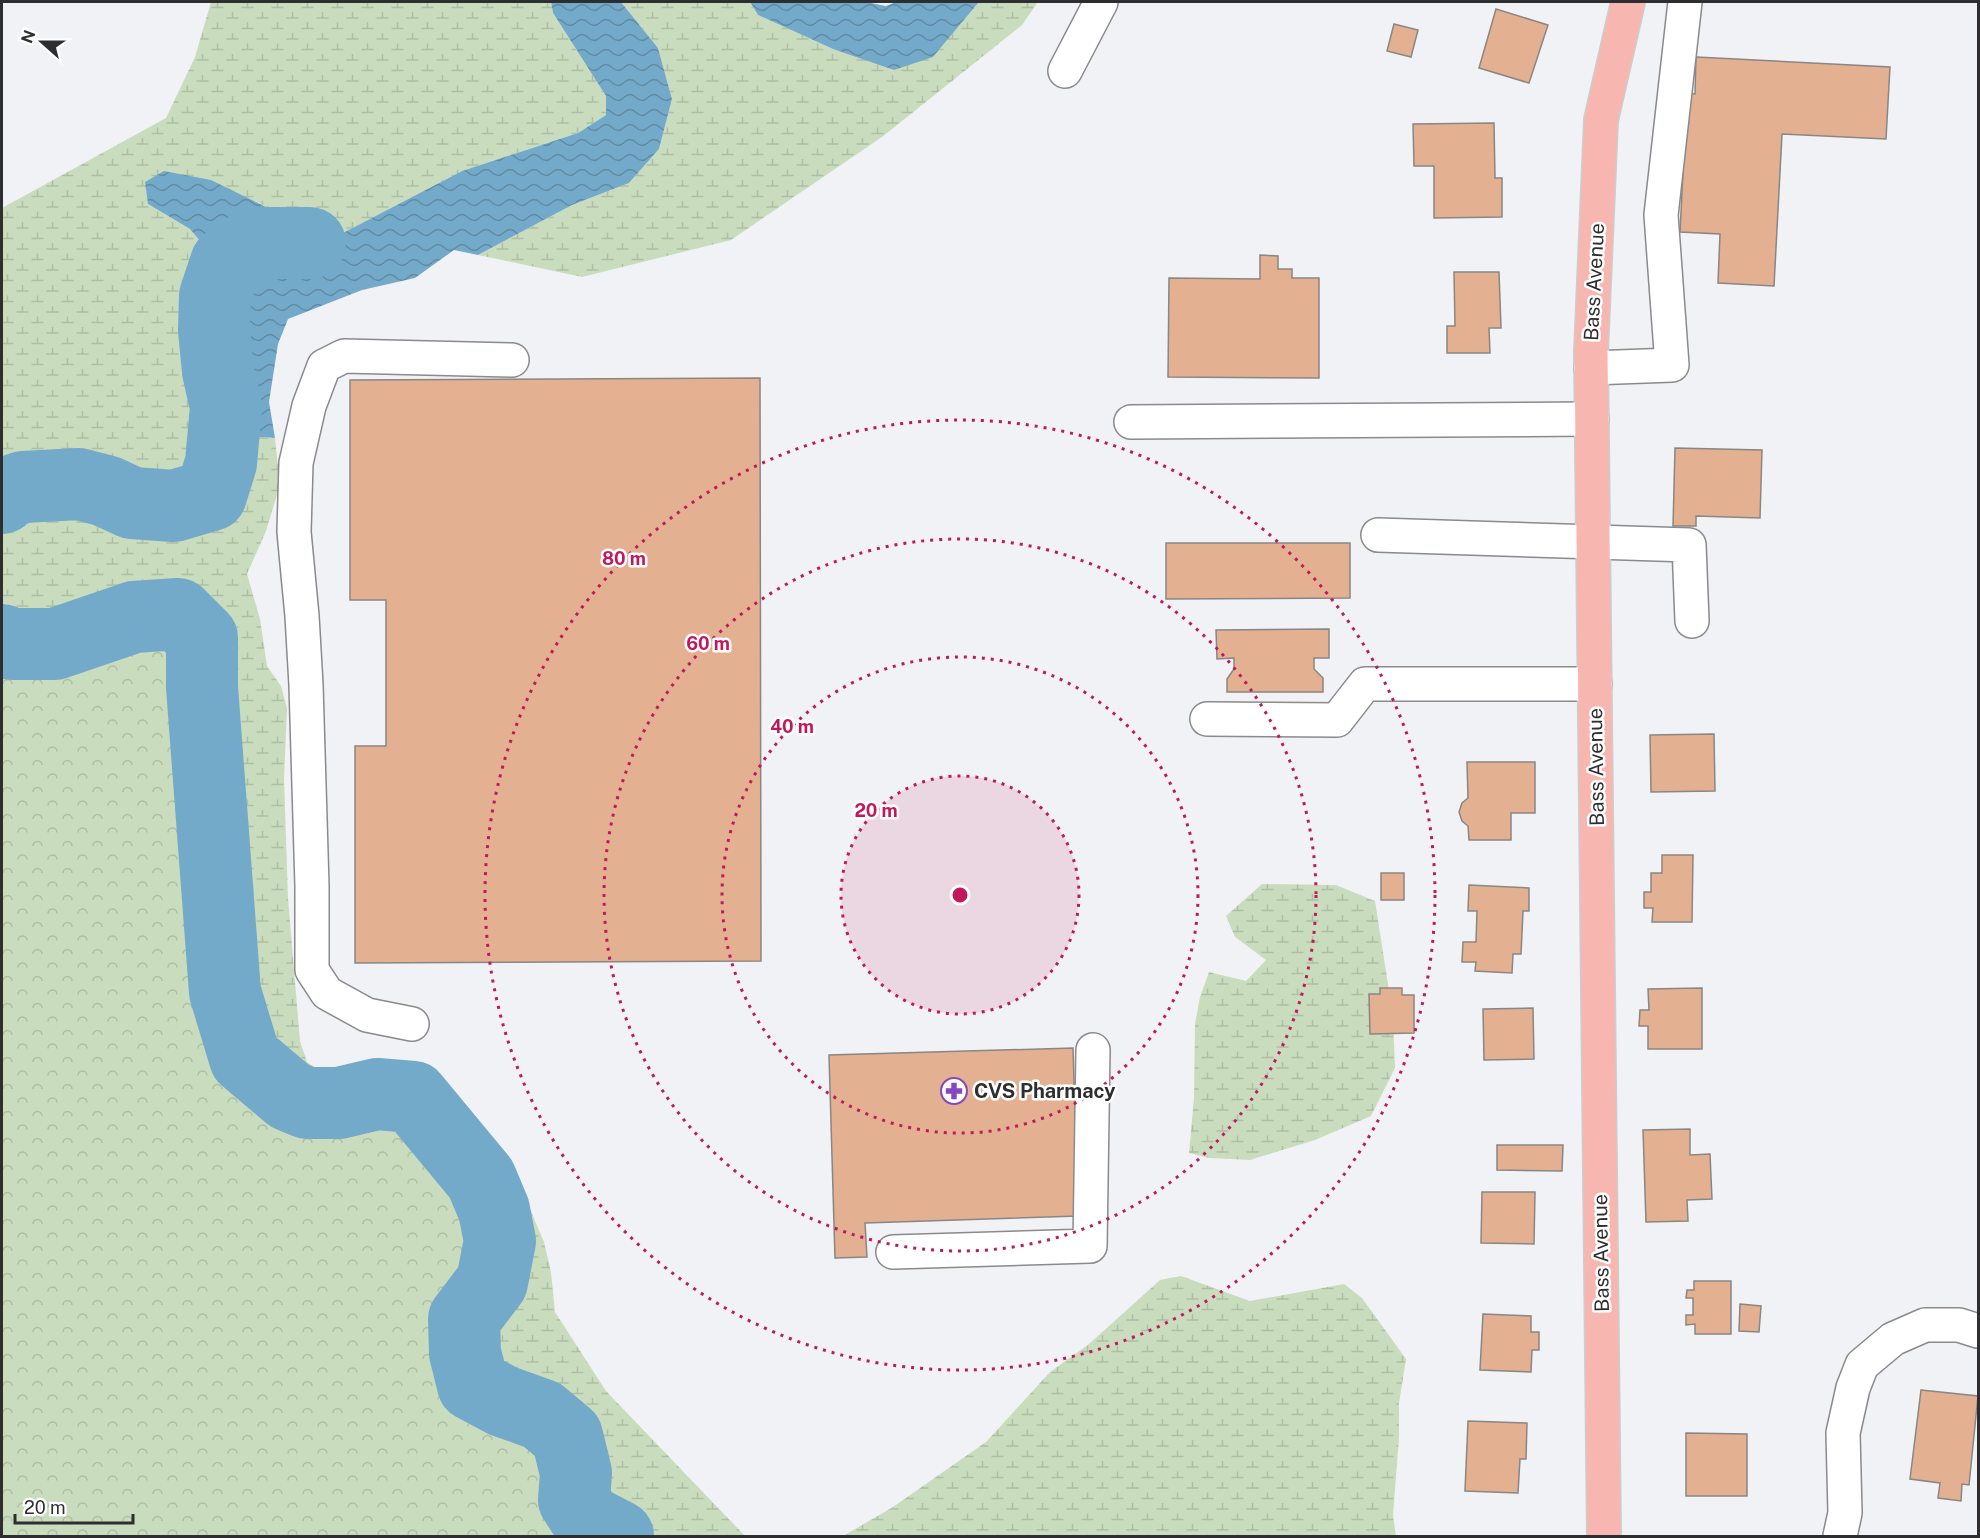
<svg xmlns="http://www.w3.org/2000/svg" width="1980" height="1538" font-family="'Public Sans',sans-serif">
<style>
.wetland{fill:url(#wetland-marsh)}
.park{fill:url(#park-crowns)}
.water{fill:url(#water-waves)}
.lines{fill:none;stroke-linecap:round;stroke-linejoin:round}
.river{stroke:#74aac9;stroke-width:72}
.building{fill:#e3b192;stroke:#898684;stroke-width:1.5}
.minor-casing{stroke:#8a8a8d;stroke-width:36}
.major-casing{stroke:#cdcdcd;stroke-width:36}
.minor{stroke:#fff;stroke-width:33}
.major{stroke:#f7b6b0;stroke-width:33}
.ring{fill:none;stroke:#c2185b;stroke-width:3;stroke-dasharray:3 6}
.labels{text-anchor:middle;stroke-width:5;stroke-linejoin:round;paint-order:stroke}
.street-label{font-size:20px;fill:#2e2e30;stroke:#fff}
.poi-label{font-size:20px;font-weight:bold;fill:#2e2e30;stroke:#fff;text-anchor:start}
.centre{fill:#c2185b;stroke:#fff;stroke-width:3}
.ring-label{font-size:18px;text-anchor:middle;font-weight:bold;fill:#c2185b;stroke:#fff;stroke-width:5;stroke-linejoin:round;paint-order:stroke}
</style>
<defs>
<pattern id="wetland-marsh" width="20" height="14" patternUnits="userSpaceOnUse" patternTransform="scale(1.5)"><rect width="20" height="14" fill="#c9ddbe"/><path d="M1 5h8M5 5V1M11 12h8M15 12V8" fill="none" stroke="#adbea4"/></pattern>
<pattern id="park-crowns" width="20" height="18" patternUnits="userSpaceOnUse" patternTransform="scale(1.5)"><rect width="20" height="18" fill="#c9ddbe"/><path d="M2 6a3 3 0 1 1 6 0M12 15a3 3 0 1 1 6 0" fill="none" stroke="#adbea4"/></pattern>
<pattern id="water-waves" width="16" height="10" patternUnits="userSpaceOnUse" patternTransform="scale(1.5)"><rect width="16" height="10" fill="#74aac9"/><path d="M0 5q4-4 8 0t8 0" fill="none" stroke="#608ba4"/></pattern>
</defs>
<rect width="100%" height="100%" fill="#f1f2f5"/>
<!-- wetland -->
<path class="wetland" d="M211 2H551L553 13 606 96V115L578 133 462 171 341 234 313 230 255 201 148 204 190 229 221 266 227 287 218 310 213 358 219 405 230 427 249 436 275 438 280 485 266 531 247 574 260 619 267 666 281 686 287 708 284 779 288 898 300 1041 307 1062 328 1076 428 1083 470 1122 505 1160 527 1202 544 1242 551 1272 555 1312 606 1391 745 1536H2V208L166 118 195 57Z
M621 2H750L758 15 833 49 933 57 979 2H1038L1022 25 882 137 731 240 582 277 478 255 572 205 629 183 659 149 672 99 658 48Z
M1262 884 1336 885 1375 901 1393 1016 1395 1068 1371 1116 1315 1140 1250 1160 1209 1158 1189 1153 1194 1098 1195 1024 1200 997 1209 972 1246 981 1266 960 1235 937 1226 916Z
M1181 1276 1250 1301 1344 1284 1362 1298 1406 1359 1399 1403V1438L1393 1515 1396 1536H843L893 1507 986 1442 1050 1372 1089 1344 1160 1280Z"/>
<!-- park -->
<path class="park" d="M158 631C178 638 187 644 198 662L225 992 245 1058 290 1096 307 1103H339L377 1094 413 1097 481 1179 500 1241 492 1282 464 1319 473 1385 542 1415 567 1436 576 1473 574 1500 587 1520 612 1530 624 1536H2V646L77 644Z"/>
<!-- water -->
<path class="water" d="M551 2H621L658 48 672 99 659 149 629 183 572 205 478 255 454 250 415 278 362 290 288 319 278 344 269 402 275 438 249 436 230 427 218 405 213 358 218 310 227 287 221 266 190 229 148 204 145 182 164 171 211 180 313 230 341 234 462 171 578 133 606 115V96L553 13Z
M750 2H866L886 6 896 2H979L933 57 894 70 833 49 758 15Z"/>
<g class="lines">
<!-- river -->
<path class="river" d="M2 498 6 493 23 487 79 484 106 491 132 503 174 506 211 495 221 463 226 407 218 371 214 330 215 296 226 263 255 243H310
M2 640 12 644H55L134 617 178 614 202 638V687L225 992 245 1058 290 1096 307 1103H339L377 1094 413 1097 481 1179 494 1210 500 1241 492 1282 464 1319 465 1353 473 1385 503 1401 542 1415 567 1436 576 1473 574 1500 587 1520 618 1536"/>
</g>
<!-- building -->
<path class="building" d="M1496 9 1548 25 1529 83 1479 68Z
M1394 24 1418 30 1411 57 1387 51Z
M1696 57 1890 67 1886 139 1782 134 1774 286 1718 283 1720 234 1680 232 1687 93 1695 94Z
M1494 123 1495 178H1502V217L1434 218V166H1414L1413 124Z
M1260 255 1278 256V269H1292V278H1319V378L1168 377 1169 278 1260 279Z
M1454 272H1499L1501 328H1489L1490 353H1447V326H1455Z
M760 378 761 961 355 963V746H386V600H350V380Z
M1675 448 1762 450 1760 518 1696 516V526H1673Z
M1166 543H1350V598L1166 599Z
M1329 629V658H1314V669L1323 678V692H1227V679L1234 669V658L1217 659 1216 630Z
M1714 734 1715 791 1651 792 1650 735Z
M1467 762H1535V813H1511V840H1469L1468 826 1462 821 1459 812 1462 803 1468 798Z
M1662 855H1693L1692 922H1652L1653 908H1644V892H1651V873H1662Z
M1381 873H1404V900H1381Z
M1469 885 1529 888V911H1523L1521 954H1513L1512 973 1475 971 1476 962H1462L1463 942H1476L1477 911H1468Z
M1380 988H1402V995H1414V1033L1370 1034 1369 994H1380Z
M1702 988V1049H1648V1026H1639L1640 1010H1649L1648 989Z
M1533 1008 1534 1059 1484 1060 1483 1009Z
M1073 1048 1078 1216 865 1223 867 1257 835 1258 829 1055Z
M1690 1129V1155L1710 1154 1712 1199 1687 1200 1688 1221 1646 1222 1643 1130Z
M1497 1145H1563L1562 1171 1497 1170Z
M1482 1192H1535L1534 1244 1481 1243Z
M1694 1281H1731V1334H1695V1324L1686 1325V1315H1693V1298H1686L1687 1290H1694Z
M1740 1304 1761 1306 1759 1332 1739 1331Z
M1483 1314 1531 1316V1332H1539V1350H1532L1531 1372 1480 1370Z
M1921 1390 1978 1396 1969 1485 1962 1484 1961 1501 1938 1498 1940 1483 1910 1479Z
M1468 1421 1527 1423 1526 1459H1520L1518 1493 1465 1491Z
M1686 1433 1747 1434V1496H1686Z"/>
<g class="lines">
<defs>
<path id="minor" d="M1065 71 1101 2
M1591 368 1672 365 1661 215 1685 2
M1131 422 1592 419
M1378 535 1689 545 1692 621
M1207 719 1337 720 1365 684H1595
M412 1024 367 1015 327 993 312 970V886L306 685 302 616 294 532 296 463 309 406 324 366 344 356 512 360
M893 1252 1090 1246 1093 1050
M1840 1536 1845 1513 1843 1433 1853 1388 1862 1365 1893 1339 1925 1325H1959L1978 1331"/>
<path id="major" d="M1604 1536 1591 352 1601 120 1628 2"/>
</defs>
<!-- minor casing -->
<use href="#minor" class="minor-casing"/>
<!-- major casing -->
<use href="#major" class="major-casing"/>
<!-- minor -->
<use href="#minor" class="minor"/>
<!-- major -->
<use href="#major" class="major"/>
</g>
<!-- distance rings -->
<circle cx="960" cy="895" r="119" fill="#c2185b" fill-opacity=".12"/>
<g class="ring">
<circle cx="960" cy="895" r="119"/>
<circle cx="960" cy="895" r="238"/>
<circle cx="960" cy="895" r="356"/>
<circle cx="960" cy="895" r="475"/>
</g>
<!-- icons -->
<defs>
<symbol id="pharmacy-ring" viewBox="-11 -11 22 22"><circle r="9.5" fill="#fff" stroke="#8348be" stroke-width="1.5"/><path d="M-2-6h4v4h4v4h-4v4h-4v-4h-4v-4h4Z" fill="#8348be"/></symbol>
</defs>
<g fill-rule="evenodd">
<use href="#pharmacy-ring" x="939" y="1076" width="30" height="30"/>
</g>
<g class="labels">
<!-- street labels -->
<g class="street-label">
<text transform="translate(1594 282) rotate(-87)" y="7">Bass Avenue</text>
<text transform="translate(1596 767) rotate(-91)" y="7">Bass Avenue</text>
<text transform="translate(1601 1253) rotate(-91)" y="7">Bass Avenue</text>
</g>
<!-- poi labels -->
<g class="poi-label">
<text x="974" y="1098">CVS Pharmacy</text>
</g>
</g>
<circle cx="960" cy="895" r="9" class="centre"/>
<g class="ring-label">
<text x="624" y="565">80 m</text>
<text x="708" y="650">60 m</text>
<text x="792" y="733">40 m</text>
<text x="876" y="817">20 m</text>
</g>
<!-- border -->
<rect width="1980" height="1538" fill="none" stroke="#2e2e30" stroke-width="6"/>
<!-- north arrow -->
<g transform="translate(42 42) rotate(291)" stroke="#ffffff" stroke-width="4.5" paint-order="stroke">
<path d="M0-4.5L10 22L0 15L-10 22Z" fill="#2e2e30"/>
<text y="-9" font-size="16" font-weight="bold" text-anchor="middle" fill="#2e2e30">N</text>
</g>
<!-- scale -->
<path d="M15 1514v9h118v-9" fill="none" stroke="#2e2e30" stroke-width="3"/>
<text x="24" y="1514" font-size="18" fill="#2e2e30" stroke="#ffffff" stroke-width="4.5" paint-order="stroke">20 m</text>
</svg>
